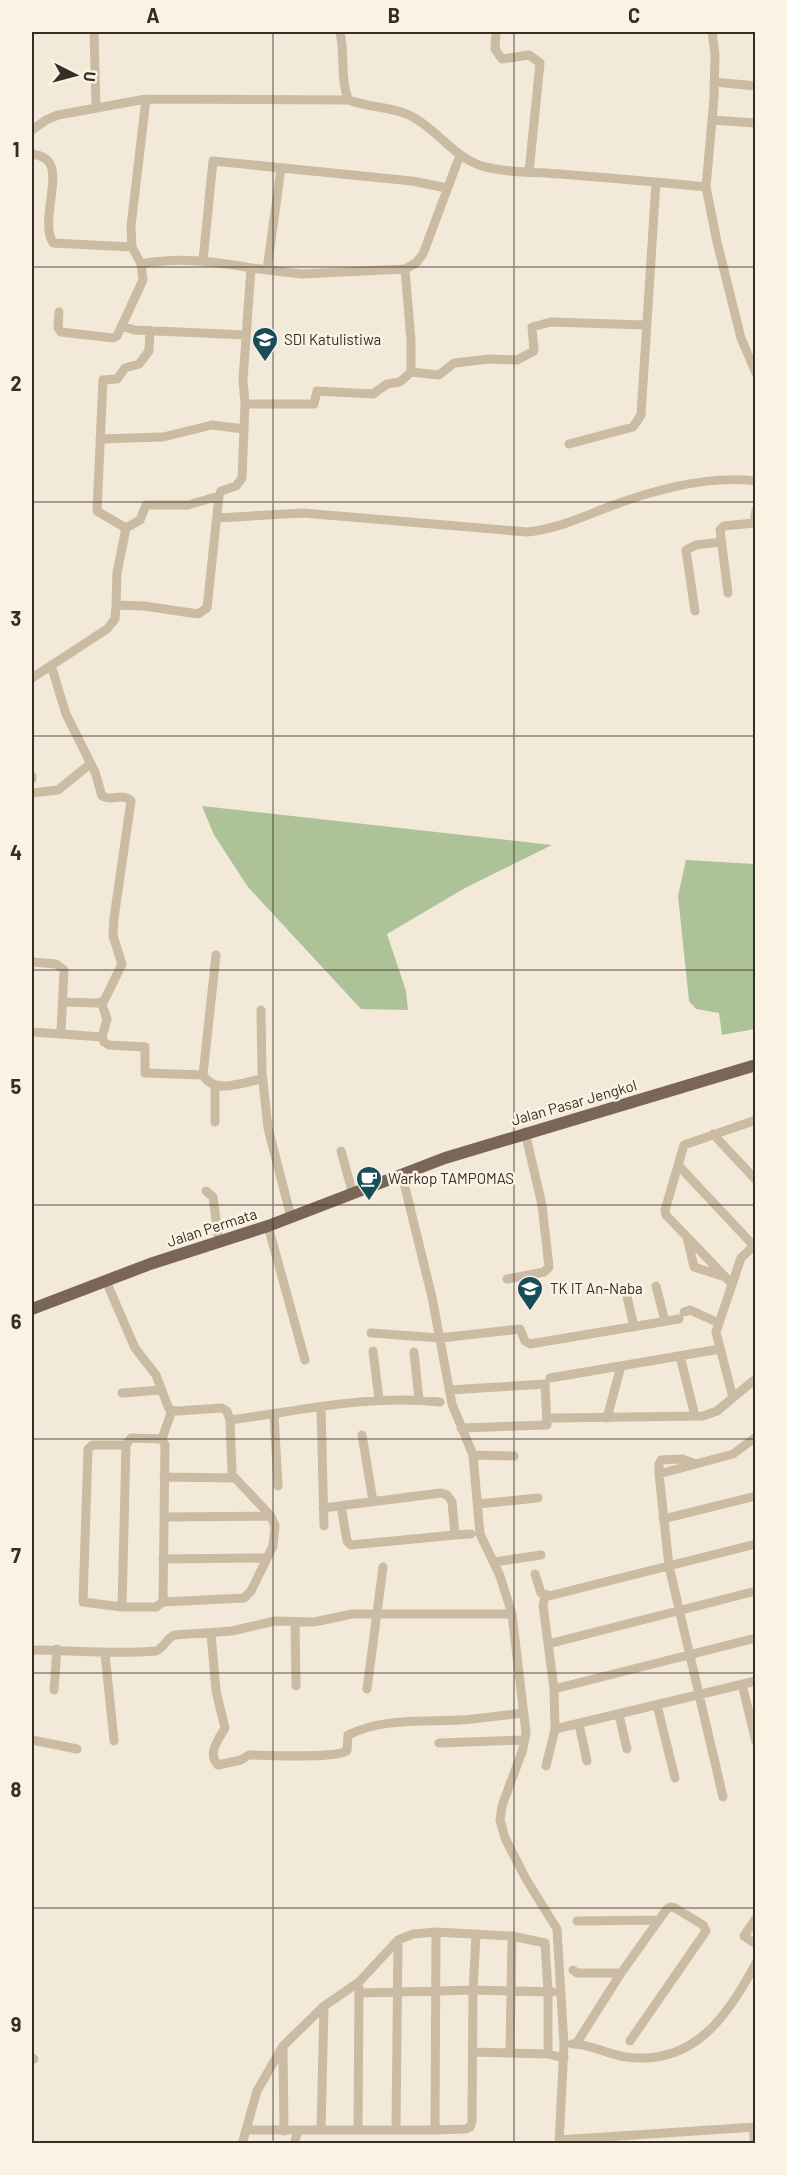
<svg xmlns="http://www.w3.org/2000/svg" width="787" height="2175" font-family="Barlow,sans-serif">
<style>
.green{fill:#aec297}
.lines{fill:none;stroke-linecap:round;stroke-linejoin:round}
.minor{stroke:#cbbba3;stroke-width:9}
.major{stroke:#796656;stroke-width:12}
.grid{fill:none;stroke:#362d26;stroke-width:1.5;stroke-opacity:0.55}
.labels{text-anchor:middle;stroke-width:5;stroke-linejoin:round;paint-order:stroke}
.poi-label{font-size:15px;fill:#362d26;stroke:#faf3e4;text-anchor:start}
.street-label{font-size:15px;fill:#362d26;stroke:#faf3e4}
.neatline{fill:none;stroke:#362d26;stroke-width:2}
.grid-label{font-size:20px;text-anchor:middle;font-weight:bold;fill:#362d26}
</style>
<rect width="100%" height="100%" fill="#f3e9d8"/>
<!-- green -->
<path class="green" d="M202 806 552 845 465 888 387 934 406 991 408 1010 361 1009 248 887 214 835Z
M686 860 755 864V1029L722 1035 719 1013 696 1009 689 1001 678 896Z"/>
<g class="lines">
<!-- minor -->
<path class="minor" d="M94 32 96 107
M340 32C345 52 340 83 349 100 369 108 391 106 411 116 437 129 453 157 482 166 506 173 535 172 560 174 609 178 658 182 706 187
M496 32 495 49 502 59 529 55 540 63 529 172
M712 32 715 54 714 98 706 187 717 242 741 338 756 373
M714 82 756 86
M146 99 131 226 132 247 141 264C178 257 214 261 251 268
M712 120 756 123
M32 130 46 120 58 115 146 99 349 100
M32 154C37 155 45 156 49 162 61 179 40 222 53 243L132 247
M203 260 213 161 412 181 447 188
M405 269 411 341V372
M267 270 281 168
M59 312 58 328 61 332 113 338 117 336 143 280 141 264
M123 326 134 330 246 335
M245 404H314L317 391 373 394 387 384 400 382 411 372 439 375 454 363 490 359 517 360 534 351 532 327 551 322 646 325
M100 439 163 437 212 425 244 429
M569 444 633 427 641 415 656 182
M217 518 303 513 527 532C557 529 582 517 611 506 654 490 709 475 756 481
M126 528 97 511 103 380 117 379 125 368 139 364 149 351 150 330
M126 528 140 520 146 505H188L219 496
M728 593 720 530 724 526 754 523 756 510
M116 605 117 573 126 528
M695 611 686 550 696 545 721 542
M51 665 66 714 95 772 102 796C112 802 123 792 131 801L114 918 113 936 122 964 104 1001 97 1003 64 1002
M32 678 107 629 115 619 116 605 144 606 198 614 207 608 219 496 221 491 236 486 242 478 245 404 243 380 251 268 302 274 405 269 416 263 423 254 460 155
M32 776V779
M32 793 58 790 90 764
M216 955 203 1075C214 1095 244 1082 262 1079
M32 962 56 964 64 970 61 1033
M101 1002 107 1019 102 1037 104 1042 109 1045 145 1047V1073L203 1075
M261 1010 262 1072 268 1128 291 1217
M32 1032 102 1037
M215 1086V1122
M713 1134 756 1180
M341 1151 353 1194
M678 1165 754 1246
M402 1175 432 1297 452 1404 473 1455 480 1534 500 1576 512 1614 526 1733 523 1749 502 1806 500 1820 505 1838 526 1879 557 1929 564 2045 559 2144
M206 1191 213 1197 219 1242
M268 1226 305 1360
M687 1237 694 1267 722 1276
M507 1279 544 1272 549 1267 542 1205 525 1132
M106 1281 135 1348 156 1375 169 1409 177 1411 222 1408 227 1411 230 1420 232 1473
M732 1284 666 1215 665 1210 684 1145 756 1120
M656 1286 665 1321
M626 1292 634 1327
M684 1312 690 1310 719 1323
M371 1333 440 1338 520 1329 525 1341 530 1344 679 1319
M373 1351 379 1399
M414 1352 419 1400
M680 1356 695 1416
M550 1378 720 1349
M449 1390 545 1384 547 1425 461 1428
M122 1393 161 1390
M733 1398 716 1332 741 1258 756 1244
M321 1408 324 1526
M274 1414 278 1486
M553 1418 703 1416 717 1411 753 1381
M607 1418 621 1366
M230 1420C300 1411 369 1394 440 1402
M362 1435 373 1501
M162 1439 172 1410
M126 1445H93L88 1449 83 1602 122 1607H156L163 1602 244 1598 251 1591 273 1546 275 1526 271 1516 235 1478 164 1477
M473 1455 514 1456
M696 1464 682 1459 661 1460 659 1464V1474L669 1566 723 1797
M659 1474 733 1454 756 1437
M478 1504 538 1498
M323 1508 441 1493 447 1495 452 1502 455 1535 351 1545 347 1541 341 1506
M164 1517 271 1516
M663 1519 756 1496
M455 1535 471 1534
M163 1559 267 1558
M494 1562 541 1555
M535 1574 541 1593 548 1595
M122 1607 126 1445 131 1438 162 1439 165 1445 163 1602
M295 1622 296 1686
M211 1633 216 1691 225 1728C218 1740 207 1754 218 1765L241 1760 249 1755C270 1755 332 1759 347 1751L348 1735C382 1718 422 1722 459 1720 480 1719 502 1715 524 1713
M548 1644 756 1591
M32 1650C73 1650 114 1655 156 1651 164 1648 167 1637 175 1635L232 1631 275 1621 314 1622 352 1614H512
M105 1654 114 1741
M742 1684 756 1742
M367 1689 383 1567
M554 1689 756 1638
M54 1690 57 1649
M657 1705 675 1778
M619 1715 627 1749
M579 1724 587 1761
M555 1729 756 1681
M32 1740 77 1749
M439 1743 525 1740
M546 1766 555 1729 554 1689 543 1605 545 1597 756 1544
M756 1918 744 1936 756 1944
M577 1921 659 1920
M573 1970 577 1973H621
M360 1993 473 1990 553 1992
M572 2044C589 2043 608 2055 626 2057 694 2066 728 2016 756 1963
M576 2044 621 1973 666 1910 670 1907 675 1908 703 1925 706 1931 630 2041
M283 2048 284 2131
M473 2052 548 2054 564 2058
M510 2053 512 1936
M32 2058 34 2059
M358 2129 359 1987
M246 2130H435L466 2129 470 2127 472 2122 473 1990 476 1935
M321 2130 324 2006
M396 2130 398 1940
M435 2130 436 1932
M559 2140 756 2127
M242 2144 257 2091 283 2046 324 2006 359 1982 398 1940 413 1934 436 1932 512 1936 545 1943 548 1991V2054
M294 2144 298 2131
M754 2144V2127"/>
<!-- major -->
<path class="major" d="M32 1309 150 1264 268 1226 445 1158 756 1065"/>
</g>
<!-- grid -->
<path class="grid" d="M273 32V2144M514 32V2144M32 267H756M32 502H756M32 736H756M32 970H756M32 1205H756M32 1439H756M32 1673H756M32 1908H756"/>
<!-- icons -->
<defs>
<symbol id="school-pin" viewBox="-11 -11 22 30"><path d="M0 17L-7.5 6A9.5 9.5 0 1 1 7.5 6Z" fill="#194d59" stroke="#faf3e4"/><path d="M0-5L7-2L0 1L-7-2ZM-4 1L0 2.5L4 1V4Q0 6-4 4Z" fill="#fff"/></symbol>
<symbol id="cafe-pin" viewBox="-11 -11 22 30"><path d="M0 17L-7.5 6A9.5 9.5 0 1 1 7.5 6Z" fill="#194d59" stroke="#faf3e4"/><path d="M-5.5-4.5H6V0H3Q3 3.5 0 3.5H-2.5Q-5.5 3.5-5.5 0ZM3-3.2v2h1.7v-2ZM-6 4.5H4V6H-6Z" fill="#fff"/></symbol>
</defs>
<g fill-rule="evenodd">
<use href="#school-pin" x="250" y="325" width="30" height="40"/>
<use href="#cafe-pin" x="354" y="1164" width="30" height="40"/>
<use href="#school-pin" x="515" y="1274" width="30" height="40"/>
</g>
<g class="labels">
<!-- poi labels -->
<g class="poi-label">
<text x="284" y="345">SDI Katulistiwa</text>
<text x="388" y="1184">Warkop TAMPOMAS</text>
<text x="550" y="1294">TK IT An-Naba</text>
</g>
<!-- street labels -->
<g class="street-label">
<text transform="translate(574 1103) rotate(-16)" y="5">Jalan Pasar Jengkol</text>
<text transform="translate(212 1228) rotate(-18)" y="5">Jalan Permata</text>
</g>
</g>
<!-- border -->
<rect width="787" height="2175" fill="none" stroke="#faf3e4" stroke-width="66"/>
<!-- north arrow -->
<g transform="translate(75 75) rotate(96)" stroke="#faf3e4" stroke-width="4.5" paint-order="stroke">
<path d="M0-4.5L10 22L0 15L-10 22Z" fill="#362d26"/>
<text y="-9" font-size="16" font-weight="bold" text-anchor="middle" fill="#362d26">U</text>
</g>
<rect x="33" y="33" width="721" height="2109" class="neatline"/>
<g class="grid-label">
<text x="153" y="23">A</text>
<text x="394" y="23">B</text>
<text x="634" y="23">C</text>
<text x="16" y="157">1</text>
<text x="16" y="391">2</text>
<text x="16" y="626">3</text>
<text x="16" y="860">4</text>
<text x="16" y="1094">5</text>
<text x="16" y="1329">6</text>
<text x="16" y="1563">7</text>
<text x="16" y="1797">8</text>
<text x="16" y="2032">9</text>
</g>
</svg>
